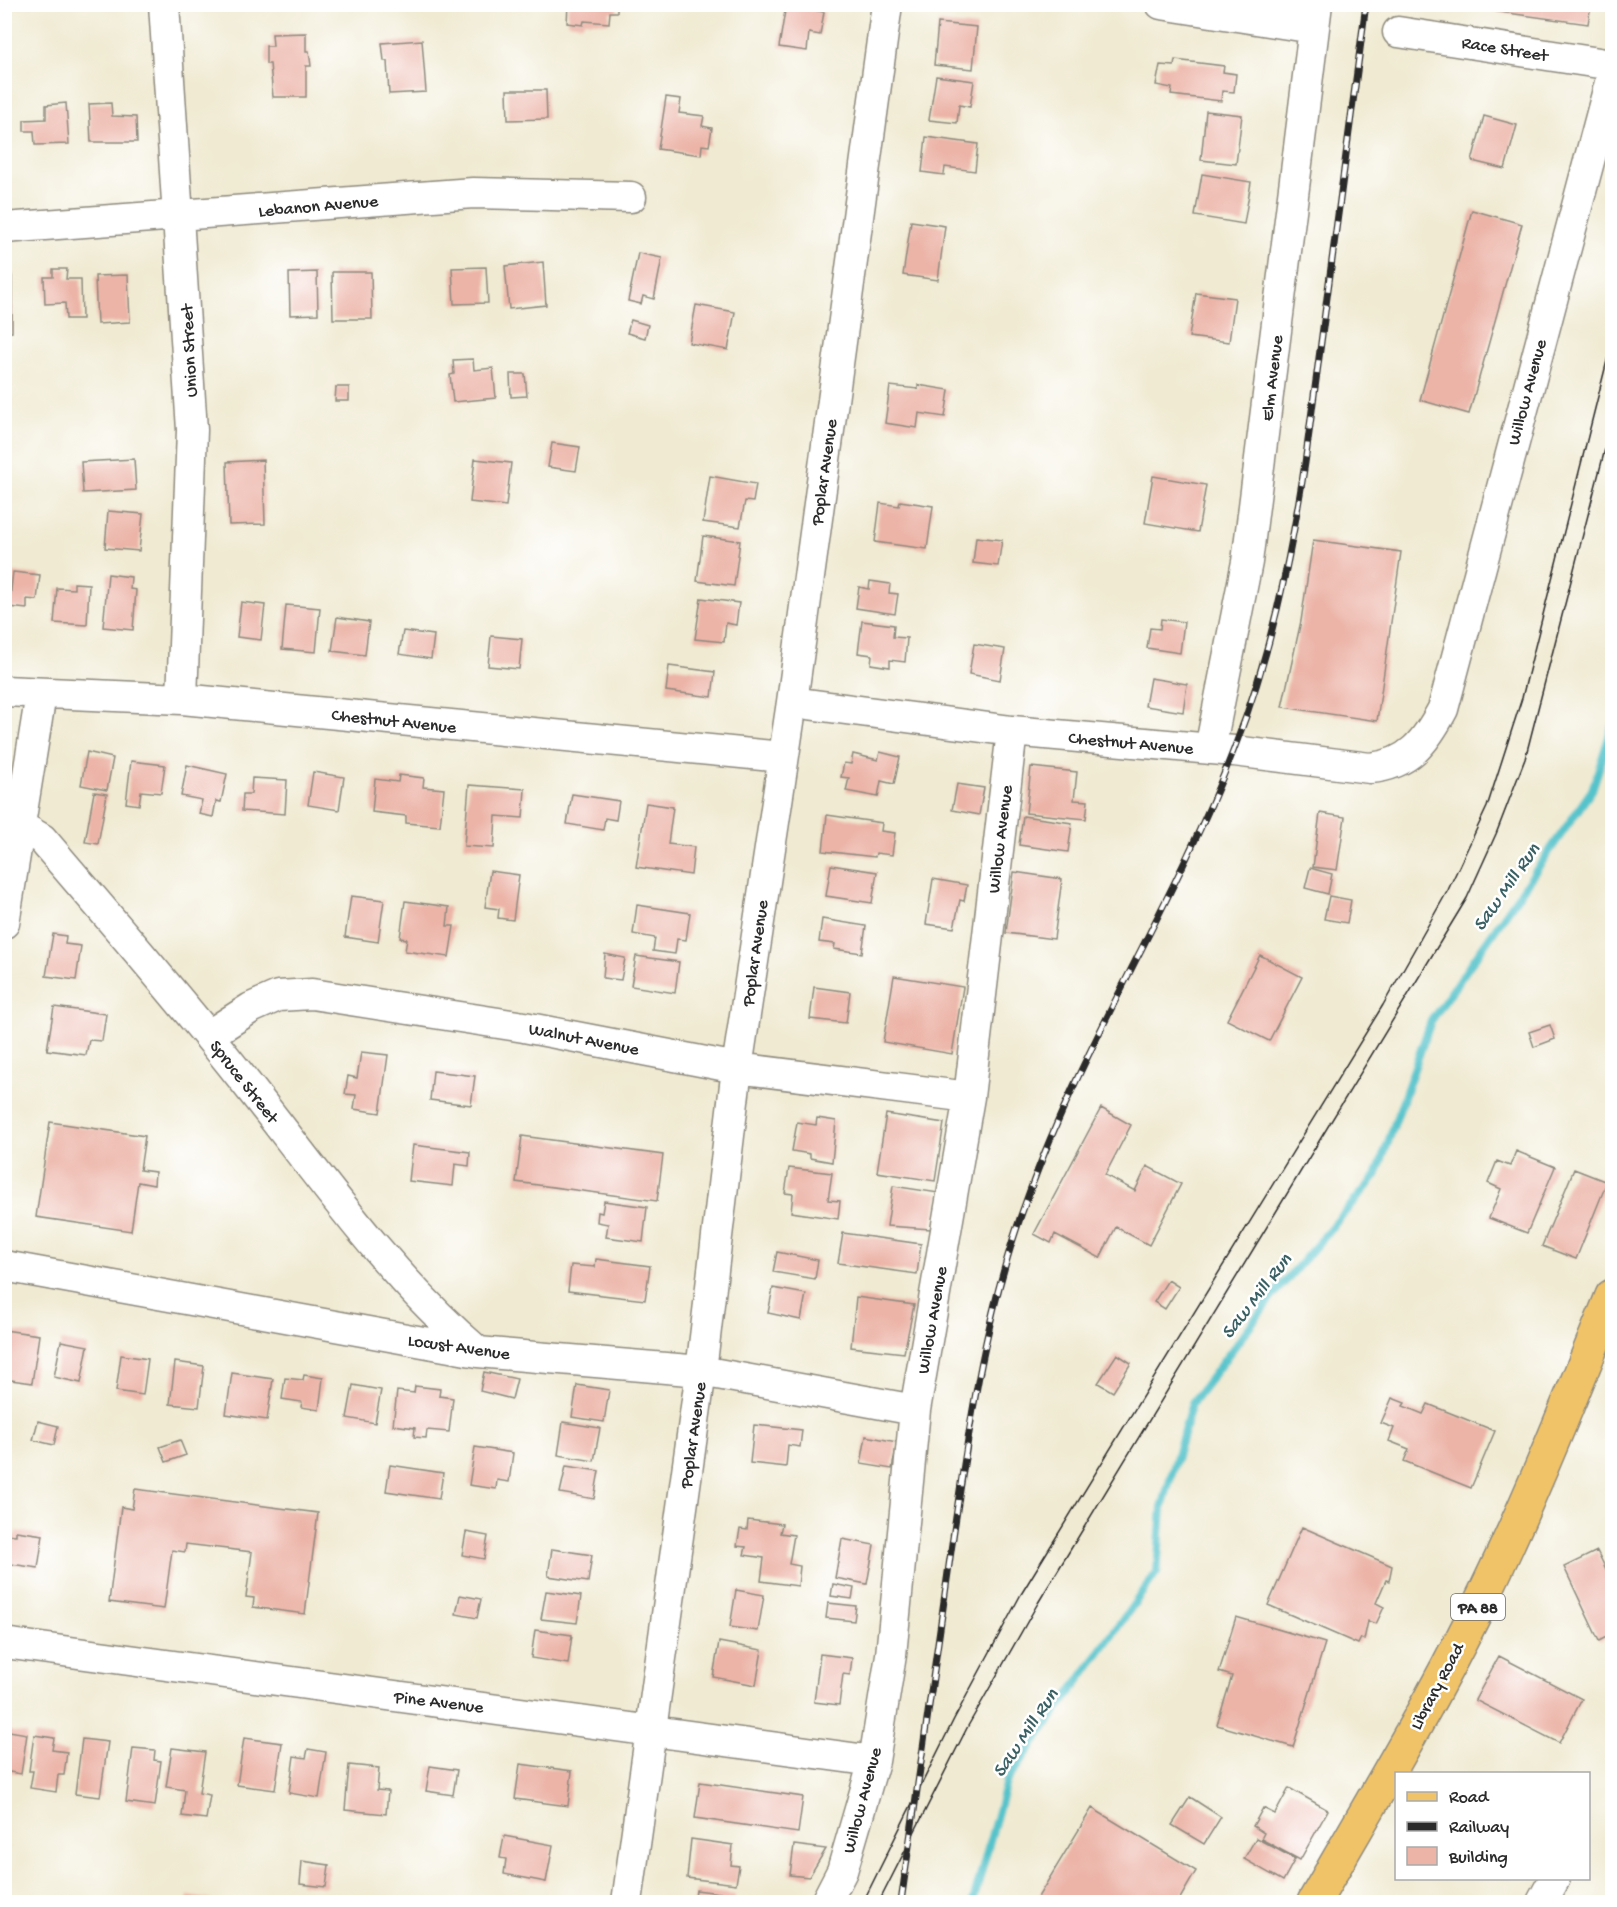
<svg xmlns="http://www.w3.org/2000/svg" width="1617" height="1907" font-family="'Gochi Hand',sans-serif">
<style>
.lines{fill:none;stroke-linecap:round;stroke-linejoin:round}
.stream{stroke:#55c3cb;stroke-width:8}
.building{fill:#ecb4a7}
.minor-casing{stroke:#8e8a7e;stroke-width:33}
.primary-casing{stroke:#8e8a7e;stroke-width:36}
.minor{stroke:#fff;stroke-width:30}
.primary{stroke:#f0c369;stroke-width:33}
.tram{stroke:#2b2b2b;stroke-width:1.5}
.rail-casing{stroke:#2b2b2b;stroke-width:7}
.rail{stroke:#fff;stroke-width:4.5;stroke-dasharray:14;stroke-linecap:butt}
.labels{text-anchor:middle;stroke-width:5;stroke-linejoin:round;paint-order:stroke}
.shield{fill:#fff;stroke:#6b6b6b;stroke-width:1.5}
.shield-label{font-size:16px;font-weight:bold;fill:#2b2b2b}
.street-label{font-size:18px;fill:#2b2b2b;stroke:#fff}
.water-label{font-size:20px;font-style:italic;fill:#3a6063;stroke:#fff}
</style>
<rect width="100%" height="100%" fill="#fff"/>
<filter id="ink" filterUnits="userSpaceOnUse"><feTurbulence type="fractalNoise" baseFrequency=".0167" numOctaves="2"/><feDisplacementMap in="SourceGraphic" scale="12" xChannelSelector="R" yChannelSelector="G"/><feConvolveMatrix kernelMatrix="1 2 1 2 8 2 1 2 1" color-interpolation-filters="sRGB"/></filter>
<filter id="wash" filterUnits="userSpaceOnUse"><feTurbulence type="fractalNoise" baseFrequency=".008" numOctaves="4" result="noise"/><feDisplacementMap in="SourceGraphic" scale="24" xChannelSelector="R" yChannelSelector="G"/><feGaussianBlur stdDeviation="1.35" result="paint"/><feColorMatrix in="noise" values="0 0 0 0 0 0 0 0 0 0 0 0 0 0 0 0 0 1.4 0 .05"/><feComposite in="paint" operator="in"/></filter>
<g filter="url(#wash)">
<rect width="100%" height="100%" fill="#f0ead2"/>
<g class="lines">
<!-- stream -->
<path class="stream" d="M973 1902 1006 1782 1157 1572 1162 1508 1192 1403 1271 1298 1376 1176 1431 1021 1592 790 1612 728"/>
</g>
<g id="blocks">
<!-- building -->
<path class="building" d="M568 4H617V12H610L609 23 584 21 583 25 567 23Z
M1479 4H1591L1588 24 1479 9Z
M786 5 824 12 820 35 809 33 807 51 779 47Z
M938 23 977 27 973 69 934 65Z
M306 33V51H309L311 66H306V97H273L270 64H266V46H273L272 34Z
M422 40 426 92 389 94 387 61H384L382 43Z
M1175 60 1224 66 1223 72 1236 74 1234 92 1222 91 1221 101 1171 95 1172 88 1156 85 1160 65 1174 66Z
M936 76 974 81 970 107 959 105 957 123 929 120Z
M507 90H546L547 119 508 120Z
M666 97 681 99 679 113 704 116 702 126 712 128 709 146 702 145 701 155 658 149Z
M66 103 69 144 35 145 34 131H24V120L46 119V105Z
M111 103 112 116 136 117 137 142H91L89 104Z
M1206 111 1242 115 1236 164 1201 160Z
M1484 116 1517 125 1505 169 1472 161Z
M4 121H8V147H4Z
M926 137 978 144 975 171 945 167 944 175 922 172Z
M1202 174 1251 182 1244 224 1195 216Z
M1472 210 1522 224 1469 414 1420 400Z
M911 221 945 226 938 280 903 275Z
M638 253 662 258 654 299 643 296 641 304 628 301Z
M543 262 546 305 509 309 505 266Z
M4 267H10L12 277V332L4 333Z
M486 267 488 303 454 304 452 268Z
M53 269H67L66 279H81L82 319H66L65 303 45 304 44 277H53Z
M317 272 318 314 290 315 289 273Z
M332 272H371L372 319H333Z
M128 275 130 322 97 324 95 276Z
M1196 293 1235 298 1229 342 1189 337Z
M696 305 735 312 728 350 689 343Z
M631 320 648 325 645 338 627 333Z
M473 359 474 370 493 368 496 398 453 402 450 375 454 374 453 360Z
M510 374H525L527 396 511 397Z
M918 385 949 390 945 417 919 413 917 428 885 423 890 386 918 389Z
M336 387H349V401H335Z
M552 443 580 447 576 471 548 467Z
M134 459 136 490 83 493 81 462Z
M475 459 511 463 506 506 470 502Z
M263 460 265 524 229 525 227 462Z
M710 476 756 484 753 502 745 501 740 527 703 522Z
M1153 476 1206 485 1198 532 1145 523Z
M900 501 933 506 927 549 875 542 880 503 899 506Z
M108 511 143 514 139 551 105 548Z
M703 536 740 541 734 586 697 581Z
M976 537 1002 540 998 566 973 563Z
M1313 540 1401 552 1377 721 1282 707 1301 621Z
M13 572 40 575 37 600 27 599V609L9 607Z
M108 574 131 577 130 589 136 590 133 630 103 627Z
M870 581 890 584 889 593 898 594 895 614 856 608 859 587 869 589Z
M74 583 89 584 87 625 54 623 57 588 74 589Z
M701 598 739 603 736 625 726 623 724 642 695 639Z
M241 602 265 605 261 640 237 637Z
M286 605 320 608 316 652 282 649Z
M337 617 369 622 365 655 332 651Z
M1161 619 1184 622 1180 653 1147 648 1150 628 1160 629Z
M862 621 894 625 893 637 907 638 905 662 890 660V667L871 664 872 655 858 653Z
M403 631 434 635 431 659 399 654Z
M491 636 522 639 519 669 488 666Z
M974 644 1005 649 1000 680 969 674Z
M669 666 715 672 712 697 666 691Z
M1150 678 1187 684 1183 712 1145 706Z
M87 752 113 758 107 790 81 785Z
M880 752 900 757 894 784 881 781 878 797 846 791 849 778 841 777 844 763 851 764 853 754 878 760Z
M131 761 165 765 161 793 141 791 139 805 126 803Z
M187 765 227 774 221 802 216 801 213 817 199 814 202 800 181 796Z
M1031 767 1077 772 1074 800 1088 801 1086 819 1026 813Z
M313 772 344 777 339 810 308 805Z
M399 775 424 778 423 787 444 789 440 826 406 823V816L372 812 375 779 398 782Z
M252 778 287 780 285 814 242 811 243 794H251Z
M957 784 984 788 979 815 952 810Z
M469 785 525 789 523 818 496 816 494 848 464 846Z
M94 792 107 794 98 844 85 842Z
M572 794 619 801 616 820 605 818 603 830 567 824Z
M646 803 673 807 668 844 694 847 691 875 636 867Z
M1320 813 1345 817 1337 870 1313 867Z
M827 815 882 823 881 831 895 833 892 855 876 853 875 857 823 851Z
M1023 816 1072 823 1068 852 1019 845Z
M831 865 877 872 872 903 826 896Z
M1310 868 1332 874 1328 894 1305 888Z
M490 871 519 875 513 920 498 918 499 909 485 907Z
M1014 872 1062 879 1054 939 1006 933Z
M933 879 967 885 964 901 960 900 954 928 926 924Z
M351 896 384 900 378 942 345 937Z
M1329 896 1351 900 1347 923 1324 919Z
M405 901 449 907 447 926H454L449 957 405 951 407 939 400 938Z
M637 905 690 913 686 940 677 939 675 954 653 951 655 938 633 934Z
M822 919 866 926 862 953 834 949 835 944 819 942Z
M53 934 66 936 65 944 81 946 76 980 46 976Z
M605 954 625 958 621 980 603 978Z
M1260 955 1302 977 1269 1041 1227 1020Z
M636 956 679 962 675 993 631 986Z
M894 976 963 987 952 1054 883 1042Z
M814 987 850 992 846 1023 810 1019Z
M54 1007 106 1014 102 1041 89 1040 86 1055 47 1050Z
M1550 1025 1555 1039 1534 1047 1529 1032Z
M361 1052 388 1055 380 1113 354 1109 356 1095 345 1094 348 1076 357 1078Z
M433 1071 475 1076 471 1105 430 1100Z
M1101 1108 1131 1125 1105 1175 1135 1191 1147 1166 1181 1184 1149 1245 1116 1227 1100 1258 1055 1234 1051 1243 1034 1234Z
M886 1114 944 1123 935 1181 877 1172Z
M817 1118 836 1121 832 1162 810 1158V1154L792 1151 797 1122 816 1125Z
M50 1122 145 1136 140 1170 155 1172 154 1185 138 1182 131 1231 36 1217Z
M522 1136 663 1155 657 1201 516 1182Z
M413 1145 470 1152 469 1166 455 1164 453 1186 409 1181Z
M1516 1151 1555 1167 1527 1233 1489 1218 1501 1189 1488 1183 1497 1161 1510 1166Z
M789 1168 832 1173 828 1200 840 1201 838 1219 791 1212 793 1194 785 1193Z
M1574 1169 1607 1182 1576 1259 1542 1246Z
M893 1186 939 1193 931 1229 887 1226Z
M604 1201 647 1207 643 1242 606 1237 608 1224 597 1222 598 1212 602 1213Z
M843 1233 921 1244 917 1274 838 1263Z
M777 1252 818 1260 815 1279 773 1272Z
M596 1259 650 1266 645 1300 568 1291 571 1265 595 1267Z
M1168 1280 1179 1287 1165 1309 1154 1302Z
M773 1288 806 1294 801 1320 768 1313Z
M856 1297 914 1305 904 1353 851 1347Z
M4 1330 39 1335 32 1383 4 1379Z
M61 1341 88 1346 81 1383 54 1377Z
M1117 1354 1131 1363 1113 1392 1098 1383Z
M121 1355 148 1359 143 1395 116 1391Z
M175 1362 204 1366 199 1407 170 1404Z
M484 1372 517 1379 512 1399 480 1391Z
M232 1373 273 1379 267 1420 226 1414Z
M304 1375 323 1378 319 1410 301 1407 302 1402 282 1399 285 1378 303 1380Z
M353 1385 381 1390 375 1423 347 1418Z
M577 1385 609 1390 604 1422 572 1417Z
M415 1386 440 1389 439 1396 453 1398 449 1432 427 1430 426 1438 414 1437 415 1428 393 1425 397 1391 414 1393Z
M1392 1398 1405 1403 1403 1406 1423 1414 1428 1404 1495 1431 1471 1488 1404 1461 1409 1449 1389 1441 1394 1428 1381 1423Z
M38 1421 58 1426 54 1445 33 1440Z
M563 1422 600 1428 594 1461 558 1455Z
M754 1425 802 1430 800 1447 788 1445 786 1467 750 1463Z
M866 1436 897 1442 892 1469 861 1464Z
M180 1440 186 1455 166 1462 160 1447Z
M475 1447 513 1453 509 1482 497 1480 496 1489 469 1485Z
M390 1465 443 1473 439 1499 386 1491Z
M566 1466 599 1471 594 1499 560 1493Z
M135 1489 318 1513 305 1614 253 1607 254 1598 246 1597 252 1552 186 1544 185 1552 172 1550 164 1609 109 1602 121 1507 132 1509Z
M748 1520 782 1524 780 1533 794 1535 789 1564 800 1566 798 1586 761 1581 764 1558 744 1555 746 1547 737 1546 740 1529 747 1530Z
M1302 1527 1392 1566 1389 1581 1386 1580 1376 1603 1384 1607 1376 1624 1368 1621 1364 1640 1361 1638 1358 1644 1268 1605Z
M16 1531 43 1535 38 1568 4 1563V1534L16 1535Z
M466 1532 488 1536 484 1559 462 1555Z
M842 1539 874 1545 867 1584 835 1578Z
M552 1549 592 1555 588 1582 548 1576Z
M1597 1551 1607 1571 1612 1569V1634L1599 1641 1564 1567Z
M833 1584 854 1588 852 1599 831 1596Z
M736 1590 764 1595 758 1631 730 1627Z
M546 1591 581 1596 577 1623 541 1619Z
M460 1595 481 1599 477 1618 456 1614Z
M828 1603 856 1606 854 1621 826 1618Z
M1236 1617 1325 1643 1293 1747 1217 1725 1232 1676 1219 1672Z
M535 1630 572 1635 568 1664 531 1658Z
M719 1642 762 1650 756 1685 713 1677Z
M820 1654 852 1658 850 1675 843 1674 839 1705 814 1702Z
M1499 1656 1582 1699 1559 1743 1475 1700Z
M4 1721H10L9 1731 27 1734 21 1774 4 1771Z
M34 1735 54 1738 52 1750 67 1752 64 1775H58L56 1792 30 1788 33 1771H29Z
M244 1738 282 1743 275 1790 237 1785Z
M82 1739 108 1742 100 1797 75 1794Z
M133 1748 155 1750 154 1760 161 1761 155 1806 126 1802Z
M172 1748 205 1752 199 1793 210 1795 206 1819 182 1816 185 1790 166 1787Z
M308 1749 326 1752 319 1798 289 1793 294 1756 306 1758Z
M520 1764 572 1771 568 1806 515 1799Z
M349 1765 379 1768 377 1790 388 1791 386 1814 345 1810Z
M430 1766 457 1770 453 1795 426 1791Z
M700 1782 803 1797 798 1833 695 1818Z
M1289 1788 1328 1810 1300 1860 1261 1839 1264 1833 1253 1826 1263 1808 1275 1814Z
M1190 1797 1221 1817 1204 1844 1172 1825Z
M1092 1808 1196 1871 1178 1902H1035Z
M504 1836 553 1845 546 1882 504 1874 506 1859 500 1858Z
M1256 1838 1295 1859 1283 1881 1244 1859Z
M691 1839 733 1845 731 1865 739 1866 736 1884 687 1878Z
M794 1845 826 1849 809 1877 790 1875Z
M302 1861 329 1865 326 1887 300 1884Z
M696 1890 735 1895 734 1902H694Z
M188 1896 219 1901V1902H187Z"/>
</g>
</g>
<g filter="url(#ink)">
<use href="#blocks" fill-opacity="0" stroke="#8e8a7e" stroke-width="1.5"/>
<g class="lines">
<defs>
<path id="minor" d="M164 4 192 430 182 699
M1161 4 1314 28
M1398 32 1612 65
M4 228 473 193 631 197
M4 691 182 699 783 757
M792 702 1012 731 1234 751 1370 768C1409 765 1426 741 1443 709L1612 75
M1210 749 1247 562 1317 4
M4 822 20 826 42 839C111 920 181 1000 246 1083 319 1175 387 1274 477 1351
M4 923 41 694
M209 1035 251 1008 278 996 312 994 524 1027 737 1068 969 1097
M4 1266 478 1352 701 1371 915 1410
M4 1643 874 1761
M627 1902 701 1371 737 1068 792 702 887 4
M826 1902 842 1871 874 1761 891 1655 915 1410 969 1097 1012 731
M1542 1902 1555 1878"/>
<path id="primary" d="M1314 1902C1369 1806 1426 1712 1475 1613 1526 1510 1569 1402 1612 1296"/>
</defs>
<!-- minor casing -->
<use href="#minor" class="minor-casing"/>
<!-- primary casing -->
<use href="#primary" class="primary-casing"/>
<!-- minor -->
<use href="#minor" class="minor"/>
<!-- primary -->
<use href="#primary" class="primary"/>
<!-- tram -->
<path class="tram" d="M863 1902 954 1719 1020 1596 1383 1005 1448 890 1487 807 1522 698 1612 341
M879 1902 968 1726 1038 1603 1467 898 1496 834 1525 759 1612 422"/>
<defs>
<path id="rail" d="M901 1902C917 1788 934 1673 950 1558 968 1435 984 1313 1028 1196 1084 1041 1175 902 1234 749 1270 657 1290 561 1305 463L1366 4"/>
</defs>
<!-- rail casing -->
<use href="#rail" class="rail-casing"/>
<!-- rail -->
<use href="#rail" class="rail"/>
</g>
</g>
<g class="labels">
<!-- shield labels -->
<rect class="shield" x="1451" y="1594" width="54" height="26" rx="4.5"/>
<g class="shield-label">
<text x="1478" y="1613">PA 88</text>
</g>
<!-- street labels -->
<g class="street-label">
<text transform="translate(1505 48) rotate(9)" y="6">Race Street</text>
<text transform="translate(318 205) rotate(-5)" y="6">Lebanon Avenue</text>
<text transform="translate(188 351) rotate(-93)" y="6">Union Street</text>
<text transform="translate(1271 378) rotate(-83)" y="6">Elm Avenue</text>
<text transform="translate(1526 392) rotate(-75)" y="6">Willow Avenue</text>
<text transform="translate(823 472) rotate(-82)" y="6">Poplar Avenue</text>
<text transform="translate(394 720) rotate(6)" y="6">Chestnut Avenue</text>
<text transform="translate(1131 742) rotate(5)" y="6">Chestnut Avenue</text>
<text transform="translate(999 839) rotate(-83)" y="6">Willow Avenue</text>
<text transform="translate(754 953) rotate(-82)" y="6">Poplar Avenue</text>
<text transform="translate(584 1038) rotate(11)" y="6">Walnut Avenue</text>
<text transform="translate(245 1081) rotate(52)" y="6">Spruce Street</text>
<text transform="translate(931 1320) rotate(-80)" y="6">Willow Avenue</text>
<text transform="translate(459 1346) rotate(8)" y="6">Locust Avenue</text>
<text transform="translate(692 1435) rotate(-82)" y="6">Poplar Avenue</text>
<text transform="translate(1436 1686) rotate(-62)" y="6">Library Road</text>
<text transform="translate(439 1701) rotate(7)" y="6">Pine Avenue</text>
<text transform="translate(861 1800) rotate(-75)" y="6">Willow Avenue</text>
</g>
<!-- water labels -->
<g class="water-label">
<text transform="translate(1505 886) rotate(-55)" y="7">Saw Mill Run</text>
<text transform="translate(1255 1295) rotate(-52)" y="7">Saw Mill Run</text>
<text transform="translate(1024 1732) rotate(-56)" y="7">Saw Mill Run</text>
</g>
</g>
<!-- margin -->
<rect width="1617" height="1907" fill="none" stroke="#fff" stroke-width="24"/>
<!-- legend -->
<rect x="1395" y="1772" width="195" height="108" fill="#ffffff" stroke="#aaaaaa" stroke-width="1.5"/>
<rect x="1407" y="1792" width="30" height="9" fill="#f0c369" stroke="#aaaaaa" stroke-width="1.5"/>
<text x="1449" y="1802" font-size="18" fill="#2b2b2b">Road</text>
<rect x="1407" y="1822" width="30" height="9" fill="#2b2b2b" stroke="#aaaaaa" stroke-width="1.5"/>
<text x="1449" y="1832" font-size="18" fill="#2b2b2b">Railway</text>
<rect x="1407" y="1847" width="30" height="18" fill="#ecb4a7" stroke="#aaaaaa" stroke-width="1.5"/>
<text x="1449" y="1862" font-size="18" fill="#2b2b2b">Building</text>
</svg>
